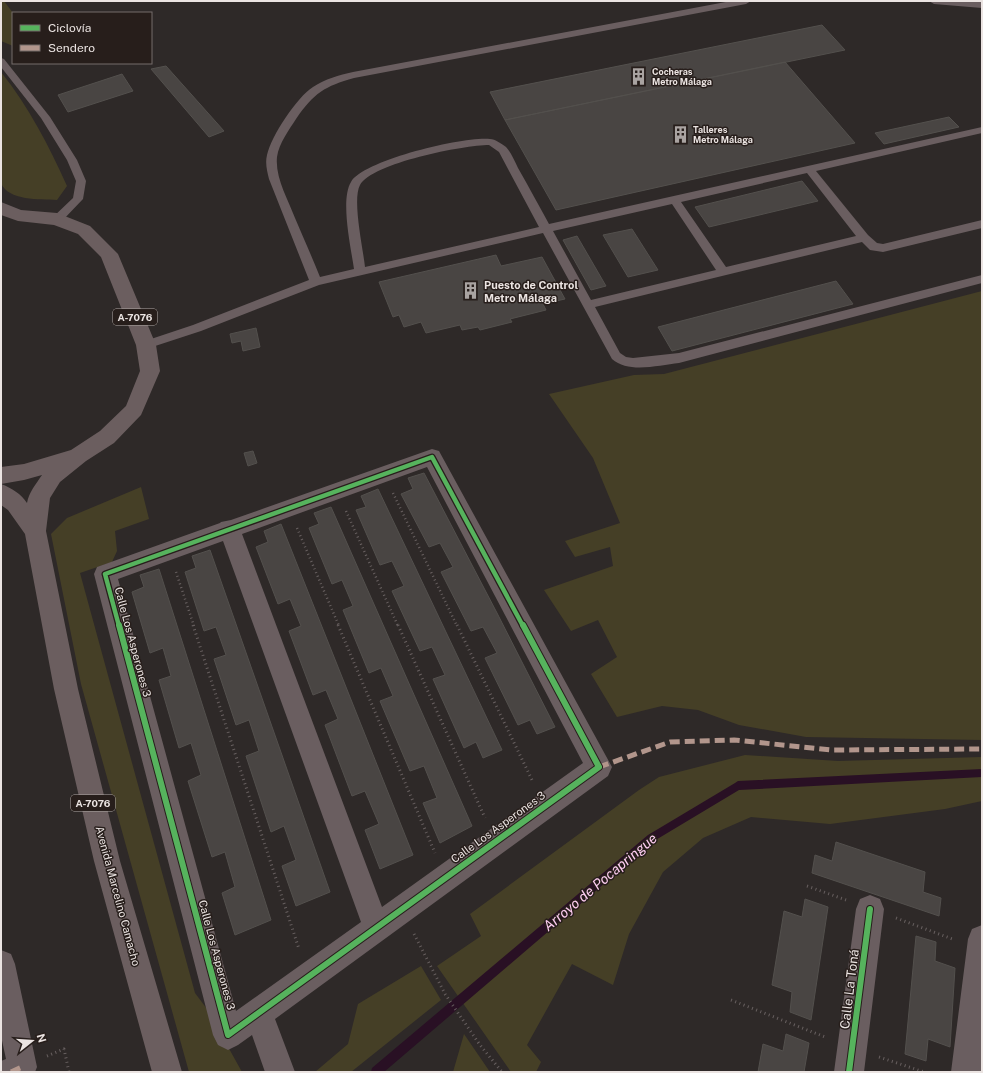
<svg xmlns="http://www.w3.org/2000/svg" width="983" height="1073" font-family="'Public Sans',sans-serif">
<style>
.green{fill:#453f26}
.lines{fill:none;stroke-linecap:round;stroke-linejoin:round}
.stream{fill:#291024;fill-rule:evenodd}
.building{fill:#494543;stroke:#53504d}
.path-far1{stroke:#686060;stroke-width:2.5;stroke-dasharray:1 3;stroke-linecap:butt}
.path{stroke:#686060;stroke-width:3;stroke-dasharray:1 3.5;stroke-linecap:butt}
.lane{fill:#6a5e60;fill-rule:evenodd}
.street{fill:#6a5e60;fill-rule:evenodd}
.primary{fill:#6b5e5f;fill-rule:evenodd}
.quiet{stroke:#b2968c;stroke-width:5;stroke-dasharray:10 5;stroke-linecap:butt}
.cycleway-far1-casing{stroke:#271e1b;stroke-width:7}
.cycleway-casing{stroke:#271e1b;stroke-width:8}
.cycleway-far1{stroke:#56b35d;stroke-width:4.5}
.cycleway{stroke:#56b35d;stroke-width:6}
.labels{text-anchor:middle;stroke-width:3;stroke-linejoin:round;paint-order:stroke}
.far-poi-label{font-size:9px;font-weight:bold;fill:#ebe4e2;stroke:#271e1b;text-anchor:start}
.shield{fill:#271e1b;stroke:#b0a9a6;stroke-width:1}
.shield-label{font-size:10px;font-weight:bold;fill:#ebe4e2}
.poi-label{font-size:11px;font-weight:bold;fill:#ebe4e2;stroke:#271e1b;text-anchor:start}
.street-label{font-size:11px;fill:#ebe4e2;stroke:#271e1b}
.near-street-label{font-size:13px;fill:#ebe4e2;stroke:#271e1b}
.near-water-label{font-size:14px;font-style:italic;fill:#ffcef2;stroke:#271e1b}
</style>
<rect width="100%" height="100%" fill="#2e2928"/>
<!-- green -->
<path class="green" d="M1 1H4L13 13V46L1 41Z
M1 72C29 107 49 146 67 186L57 200C40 199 8 201 1 183Z
M982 291V740L806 737 739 725 698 710 662 706 617 717 591 674 617 657 598 620 571 631 544 590 613 566 610 547 575 557 565 541 620 523 593 458 549 394 634 375 664 374Z
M141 487 149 519 115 531 117 551 112 562 80 573 195 993 207 1009 242 1072H189L81 684 51 534 67 518Z
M745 755 838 761 982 757V801L945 809 830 824 751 817 703 838 663 872 629 934 613 985 572 964 527 1045 541 1062 536 1072H511L437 966 481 936 470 914 639 790 659 777Z
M421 966 441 1000 351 1072H315L348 1044 358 1004Z
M464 1034 490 1072H453Z"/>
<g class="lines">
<!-- stream -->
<path class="stream" d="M982 769V777L739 790 654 841 384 1072H371L372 1068 648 835 735 783 738 781Z"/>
</g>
<!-- building -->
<path class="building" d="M822 25 845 50 505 120 490 92Z
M785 62 855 143 556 210 505 120Z
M166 66 224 131 209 137 151 69Z
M122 74 133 91 68 112 58 95Z
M949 117 959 127 884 144 875 133Z
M802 181 818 201 709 227 695 207Z
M632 229 658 270 628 277 603 235Z
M577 236 606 286 591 290 563 240Z
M496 255 501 266 542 257 565 299 543 304 546 310 510 319 512 322 480 330 478 327 462 330 460 325 426 333 421 322 404 327 399 315 393 317 379 282Z
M836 281 853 304 672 351 658 327Z
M256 328 260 347 243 351 241 341 232 343 230 334Z
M253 451 257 463 248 466 244 453Z
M424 473 497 613 555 727 537 734 530 720 518 725 485 658 497 653 483 627 471 631 441 572 453 567 440 543 429 547 401 494 413 489 408 478Z
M378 489 502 750 483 758 476 742 464 748 433 679 445 675 432 647 420 651 392 591 404 586 392 561 380 565 356 510 366 507 361 496Z
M331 507 472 826 440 843 423 803 437 798 424 766 410 771 380 701 393 696 381 668 369 673 343 610 353 606 342 580 332 584 309 528 319 524 314 513Z
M281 524 413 855 380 869 365 830 379 824 365 791 352 796 325 725 338 719 326 690 313 695 289 631 301 626 290 599 278 604 256 547 268 542 264 531Z
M210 550 330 892 296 906 282 866 296 860 284 826 271 832 246 756 259 751 249 720 236 725 214 659 226 655 216 627 204 631 185 572 196 568 192 556Z
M159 569 271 920 235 935 222 893 235 887 225 852 212 857 188 781 201 775 191 743 179 748 159 680 171 676 163 648 150 653 132 592 144 587 140 575Z
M836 842 925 872 923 892 941 898 939 916 812 873 815 855 832 861Z
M805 899 828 907 811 1020 790 1012 792 992 772 985 784 911 802 917Z
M916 936 936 942 935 961 955 968 950 1047 928 1039 926 1061 905 1054Z
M786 1034 809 1043 804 1072H758L763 1044 783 1051Z"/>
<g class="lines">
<!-- path-far1 -->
<path class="path-far1" d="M393 493 457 626
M346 511 398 626
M297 528 339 626
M176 572 194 626"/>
<!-- path -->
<path class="path" d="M193 625 299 949
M338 625 435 853
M398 625 485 818
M457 625 533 782
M807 886 846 900
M896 918 955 940
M414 934 445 994 480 1045 502 1072
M731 1000 825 1037
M47 1056 64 1049 69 1072
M879 1057 924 1072"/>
<!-- lane -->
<path class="lane" d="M731 1H751L746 4 354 78C325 86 314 93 296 119 289 130 279 143 277 157 275 178 288 199 295 218 303 237 312 257 320 277L354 269C351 248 340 200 351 182 363 160 465 136 490 139 495 139 502 144 506 147 511 152 515 162 518 168 529 187 539 206 549 224L982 127V133L816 171 868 235 877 243 883 244 982 220V228L883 252 870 250 862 242 595 307 620 353 626 357 633 358 679 353 982 275V283L679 363C659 365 629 374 612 359L543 233 319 285 201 331 146 349 142 348 140 345 142 342 193 325 309 280 269 179C267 171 265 163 267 155 271 136 297 97 313 87 325 79 339 75 353 72ZM489 145 499 152 539 227 365 267C363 248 352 200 360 185 372 163 464 145 489 145ZM807 173 856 236 726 267 681 202ZM672 204 716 270 591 300 553 231Z
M929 1 982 2V8L934 4Z
M1 58 4 59 50 117 77 160 86 181 83 199 61 222H53L51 219 73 198 76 181 67 160 41 118 1 67Z"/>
<!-- street -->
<path class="street" d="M432 449 439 451 612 767 608 776 275 1019 295 1072H265L252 1035 238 1045 228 1050 218 1045 213 1035 94 574 97 567 220 523 221 522 231 520ZM427 467 583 763 382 907 242 534ZM223 541 361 922 236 1011 118 579Z
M870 895 880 899 884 909 864 1072H834L856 909 860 899Z
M982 925 981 1072H951L968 939 972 929Z
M1 950 11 954 15 964 37 1067 35 1072H1V1061L6 1059 1 1036Z"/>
<!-- primary -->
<path class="primary" d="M1 202 21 210 57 213 90 226 118 254 156 345 160 371 141 415 114 443 86 461 60 482 50 498 46 531 78 689 120 861 182 1072H152L94 861 54 689 25 534 8 510 1 505V467L24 464 71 450 100 431 126 406 140 371 136 345 101 257 78 234 54 225 18 221 1 215ZM42 475C36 484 29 492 27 503 21 494 12 488 1 484L24 480Z"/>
<!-- quiet -->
<path class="quiet" d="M599 767 670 742 734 740 832 750 982 749
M11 1072 22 1067"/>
<defs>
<path id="cycleway-far1" d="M119 626 105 574 432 457 523 626"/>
<path id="cycleway" d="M119 625 228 1035 599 767 523 625
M849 1072 870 909"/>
</defs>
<!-- cycleway-far1 casing -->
<use href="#cycleway-far1" class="cycleway-far1-casing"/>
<!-- cycleway casing -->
<use href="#cycleway" class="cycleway-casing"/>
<!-- cycleway-far1 -->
<use href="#cycleway-far1" class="cycleway-far1"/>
<!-- cycleway -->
<use href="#cycleway" class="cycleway"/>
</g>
<!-- icons -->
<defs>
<symbol id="building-bare" viewBox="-9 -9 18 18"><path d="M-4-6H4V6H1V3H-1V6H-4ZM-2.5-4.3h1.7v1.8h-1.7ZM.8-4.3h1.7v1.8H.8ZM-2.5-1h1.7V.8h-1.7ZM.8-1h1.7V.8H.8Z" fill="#a9a3a1" stroke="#271e1b" stroke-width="2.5" paint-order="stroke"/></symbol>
</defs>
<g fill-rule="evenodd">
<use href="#building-bare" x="626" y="64" width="25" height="25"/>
<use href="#building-bare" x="668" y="122" width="25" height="25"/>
<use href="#building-bare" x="458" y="278" width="25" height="25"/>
</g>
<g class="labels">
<!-- far-poi labels -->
<g class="far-poi-label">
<text x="652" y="75">Cocheras<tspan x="652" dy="10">Metro Málaga</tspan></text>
<text x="693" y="133">Talleres<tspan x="693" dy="10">Metro Málaga</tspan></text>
</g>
<!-- shield labels -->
<g class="shield">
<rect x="113" y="309" width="44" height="16" rx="3"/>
<rect x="71" y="795" width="44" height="16" rx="3"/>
</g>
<g class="shield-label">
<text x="135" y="321">A-7076</text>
<text x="93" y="807">A-7076</text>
</g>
<!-- poi labels -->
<g class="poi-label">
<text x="484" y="289">Puesto de Control<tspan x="484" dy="13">Metro Málaga</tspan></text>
</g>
<!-- street labels -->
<g class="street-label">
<text transform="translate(133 642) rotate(75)" y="4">Calle Los Asperones 3</text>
<text transform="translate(498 827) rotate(-36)" y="4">Calle Los Asperones 3</text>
<text transform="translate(118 896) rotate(75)" y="4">Avenida Marcelino Camacho</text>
<text transform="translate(217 955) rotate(75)" y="4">Calle Los Asperones 3</text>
</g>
<!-- near-street labels -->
<g class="near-street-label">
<text transform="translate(849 989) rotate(-83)" y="5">Calle La Toná</text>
</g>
<!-- near-water labels -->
<g class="near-water-label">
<text transform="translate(600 882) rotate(-40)" y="5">Arroyo de Pocapringue</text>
</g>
</g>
<!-- border -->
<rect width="983" height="1073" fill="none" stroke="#ebe4e2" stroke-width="4"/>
<!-- legend -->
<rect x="12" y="12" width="140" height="52" fill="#271e1b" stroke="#756d6b"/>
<rect x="20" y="25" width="20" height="6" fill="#56b35d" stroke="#756d6b"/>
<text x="48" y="32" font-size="12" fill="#ebe4e2">Ciclovía</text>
<rect x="20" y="45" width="20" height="6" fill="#b2968c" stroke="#756d6b"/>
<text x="48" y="52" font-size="12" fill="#ebe4e2">Sendero</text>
<!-- north arrow -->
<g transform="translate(32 1041) rotate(73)" stroke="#271e1b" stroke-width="3" paint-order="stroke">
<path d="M0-3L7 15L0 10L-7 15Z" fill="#ebe4e2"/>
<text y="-6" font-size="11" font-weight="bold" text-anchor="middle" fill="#ebe4e2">N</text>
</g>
</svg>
